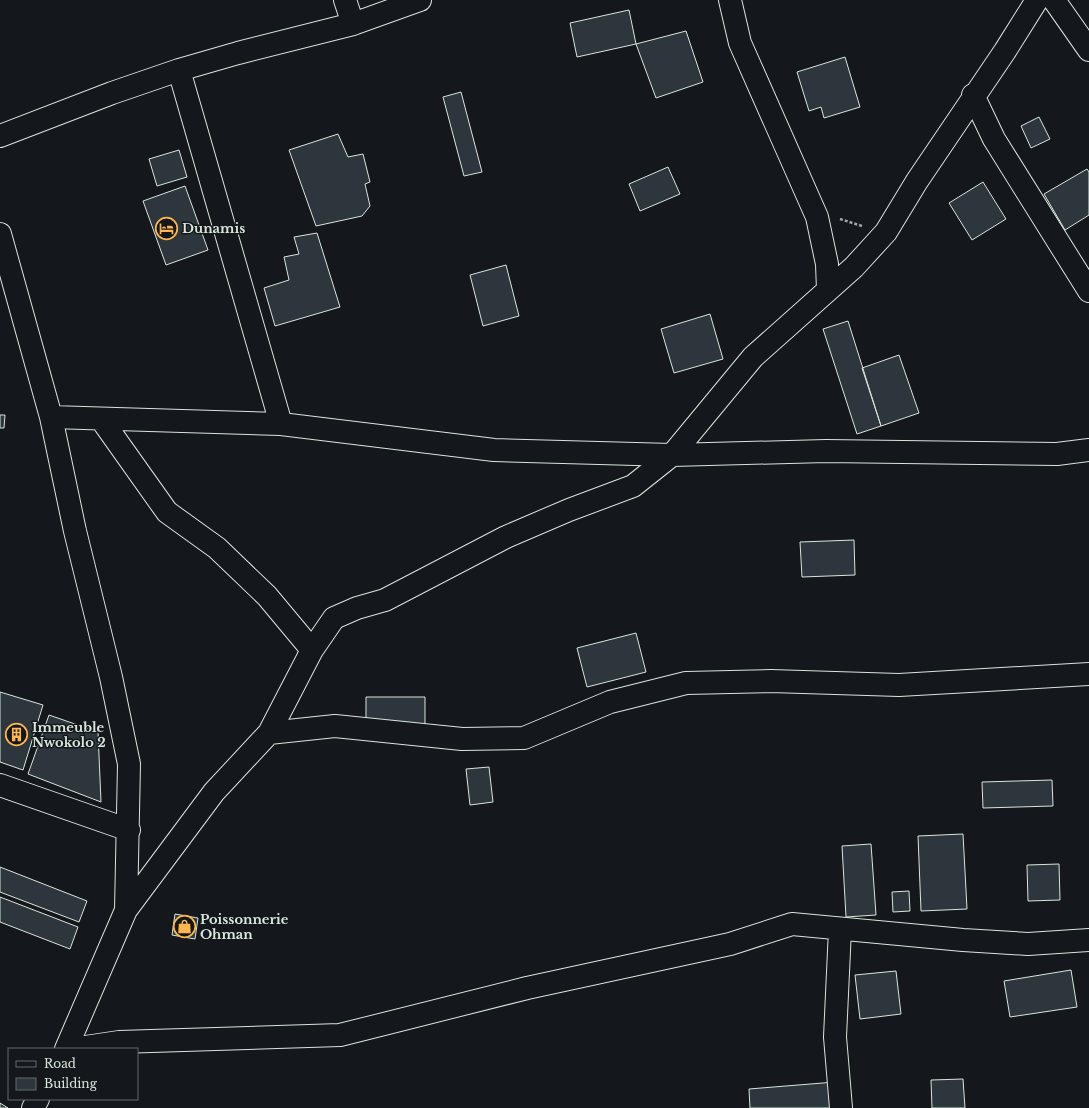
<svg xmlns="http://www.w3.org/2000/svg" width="1089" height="1108" font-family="'Libre Baskerville',serif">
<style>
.building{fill:#2c363c;stroke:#d8e6dc}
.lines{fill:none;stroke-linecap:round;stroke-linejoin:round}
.minor-casing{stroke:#d8e6dc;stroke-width:24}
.path{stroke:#9da8a2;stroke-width:2.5;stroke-dasharray:3 2;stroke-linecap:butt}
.minor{stroke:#14181c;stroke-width:22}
.labels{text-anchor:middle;stroke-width:3;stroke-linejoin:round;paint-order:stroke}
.poi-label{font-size:13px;font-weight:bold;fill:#d8e6dc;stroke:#14181c;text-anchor:start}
</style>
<rect width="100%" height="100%" fill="#14181c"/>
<!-- building -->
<path class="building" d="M629 10 636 44 577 57 570 23Z
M686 31 703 82 656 98 636 44Z
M845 57 860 107 824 118 821 107 809 111 797 72Z
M461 92 482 172 464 176 443 97Z
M1039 117 1050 139 1031 148 1021 126Z
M338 134 348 157 363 154 370 182 365 184 370 206 362 216 316 226 289 150Z
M179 150 187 177 157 186 149 159Z
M668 167 680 194 640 211 629 184Z
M1087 169 1089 172V215L1065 230 1044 194Z
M983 182 1006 219 972 240 949 203Z
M185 186 208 250 166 265 143 201Z
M317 233 340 307 275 326 264 288 289 280 284 257 299 254 294 237Z
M506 265 519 316 483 326 470 275Z
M710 314 723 359 674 373 661 329Z
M848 321 881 426 857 434 823 329Z
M899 355 919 413 881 426 862 368Z
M0 415H5L4 428H0Z
M854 540 855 575 802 577 800 542Z
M636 633 646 672 587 687 577 648Z
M0 692 43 705 23 770 0 762Z
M366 697H425V726H366Z
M49 715 98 732 101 802 28 774Z
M489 767 493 802 470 805 466 769Z
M1052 780 1053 806 983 808 982 782Z
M963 834 967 909 921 911 918 836Z
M871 844 876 915 846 917 842 846Z
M1059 864 1060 900 1028 901 1027 865Z
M0 867 87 901 79 922 0 892Z
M909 891 910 911 893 912 892 892Z
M0 897 78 927 70 949 0 922Z
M175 914 198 918 195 939 172 935Z
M1071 970 1077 1007 1010 1017 1004 981Z
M896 971 901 1014 860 1019 855 975Z
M963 1079 965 1108H932L931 1080Z
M835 1082 837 1108H750L749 1089Z
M0 1103 8 1108H0Z"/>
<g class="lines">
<defs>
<path id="minor" d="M345 0 353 24
M730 0 740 43 817 217 827 264 828 290
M1054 0 1089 50
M179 70 281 424
M973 95 994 139 1089 291
M0 136 112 93 179 70 238 53 353 24 420 0
M0 234 51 417 75 531 111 677 129 764 126 910 66 1049
M51 417 281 424 494 450 672 455 826 451 1057 454 1089 450
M101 419 167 512 217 548 267 596 312 650
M269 733 335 726 462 739 524 738 610 702 686 683 771 681 899 685 1089 674
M0 785 129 830
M126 910 214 792 269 733 312 650 334 618 357 608 385 600 506 537 569 510 633 486 672 455 753 357 854 267 886 232 917 181 1005 51 1037 0
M840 929 835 1037 841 1108
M72 1049 119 1042 340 1035 527 988 730 944 792 924 963 940 1028 944 1089 940
M33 1108 38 1099"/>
</defs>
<!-- minor casing -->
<use href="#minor" class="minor-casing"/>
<!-- path -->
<path class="path" d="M840 219 862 226"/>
<!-- minor -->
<use href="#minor" class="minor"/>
</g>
<!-- icons -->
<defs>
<symbol id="hotel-ring" viewBox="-11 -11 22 22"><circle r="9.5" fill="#14181c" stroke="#ffb74d" stroke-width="1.5"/><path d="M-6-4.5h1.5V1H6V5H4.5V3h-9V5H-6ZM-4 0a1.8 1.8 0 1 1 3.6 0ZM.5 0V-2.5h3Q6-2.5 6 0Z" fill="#ffb74d"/></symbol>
<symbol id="building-ring" viewBox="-11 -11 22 22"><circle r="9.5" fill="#14181c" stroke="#ffb74d" stroke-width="1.5"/><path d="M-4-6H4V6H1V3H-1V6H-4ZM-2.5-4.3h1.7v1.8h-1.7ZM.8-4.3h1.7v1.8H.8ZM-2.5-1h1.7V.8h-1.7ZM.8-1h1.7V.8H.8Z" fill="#ffb74d"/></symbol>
<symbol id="shop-ring" viewBox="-11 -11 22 22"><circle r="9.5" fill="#14181c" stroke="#ffb74d" stroke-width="1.5"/><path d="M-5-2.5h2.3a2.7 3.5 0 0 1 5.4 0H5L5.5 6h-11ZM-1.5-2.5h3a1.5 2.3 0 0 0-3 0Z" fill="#ffb74d"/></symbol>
</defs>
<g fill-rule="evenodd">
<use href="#hotel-ring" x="154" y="216" width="25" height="25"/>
<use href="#building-ring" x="4" y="722" width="25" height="25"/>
<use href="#shop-ring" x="172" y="914" width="25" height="25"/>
</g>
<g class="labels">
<!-- poi labels -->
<g class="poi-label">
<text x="182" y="233">Dunamis</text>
<text x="32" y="732">Immeuble<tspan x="32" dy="15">Nwokolo 2</tspan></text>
<text x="200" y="924">Poissonnerie<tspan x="200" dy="15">Ohman</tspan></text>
</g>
</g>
<!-- legend -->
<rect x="8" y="1048" width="130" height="52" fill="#14181c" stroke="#626a69"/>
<rect x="16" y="1061" width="20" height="6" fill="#14181c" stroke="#626a69"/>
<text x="44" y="1068" font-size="12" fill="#d8e6dc">Road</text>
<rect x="16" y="1078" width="20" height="12" fill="#2c363c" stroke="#626a69"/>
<text x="44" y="1088" font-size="12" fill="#d8e6dc">Building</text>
</svg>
